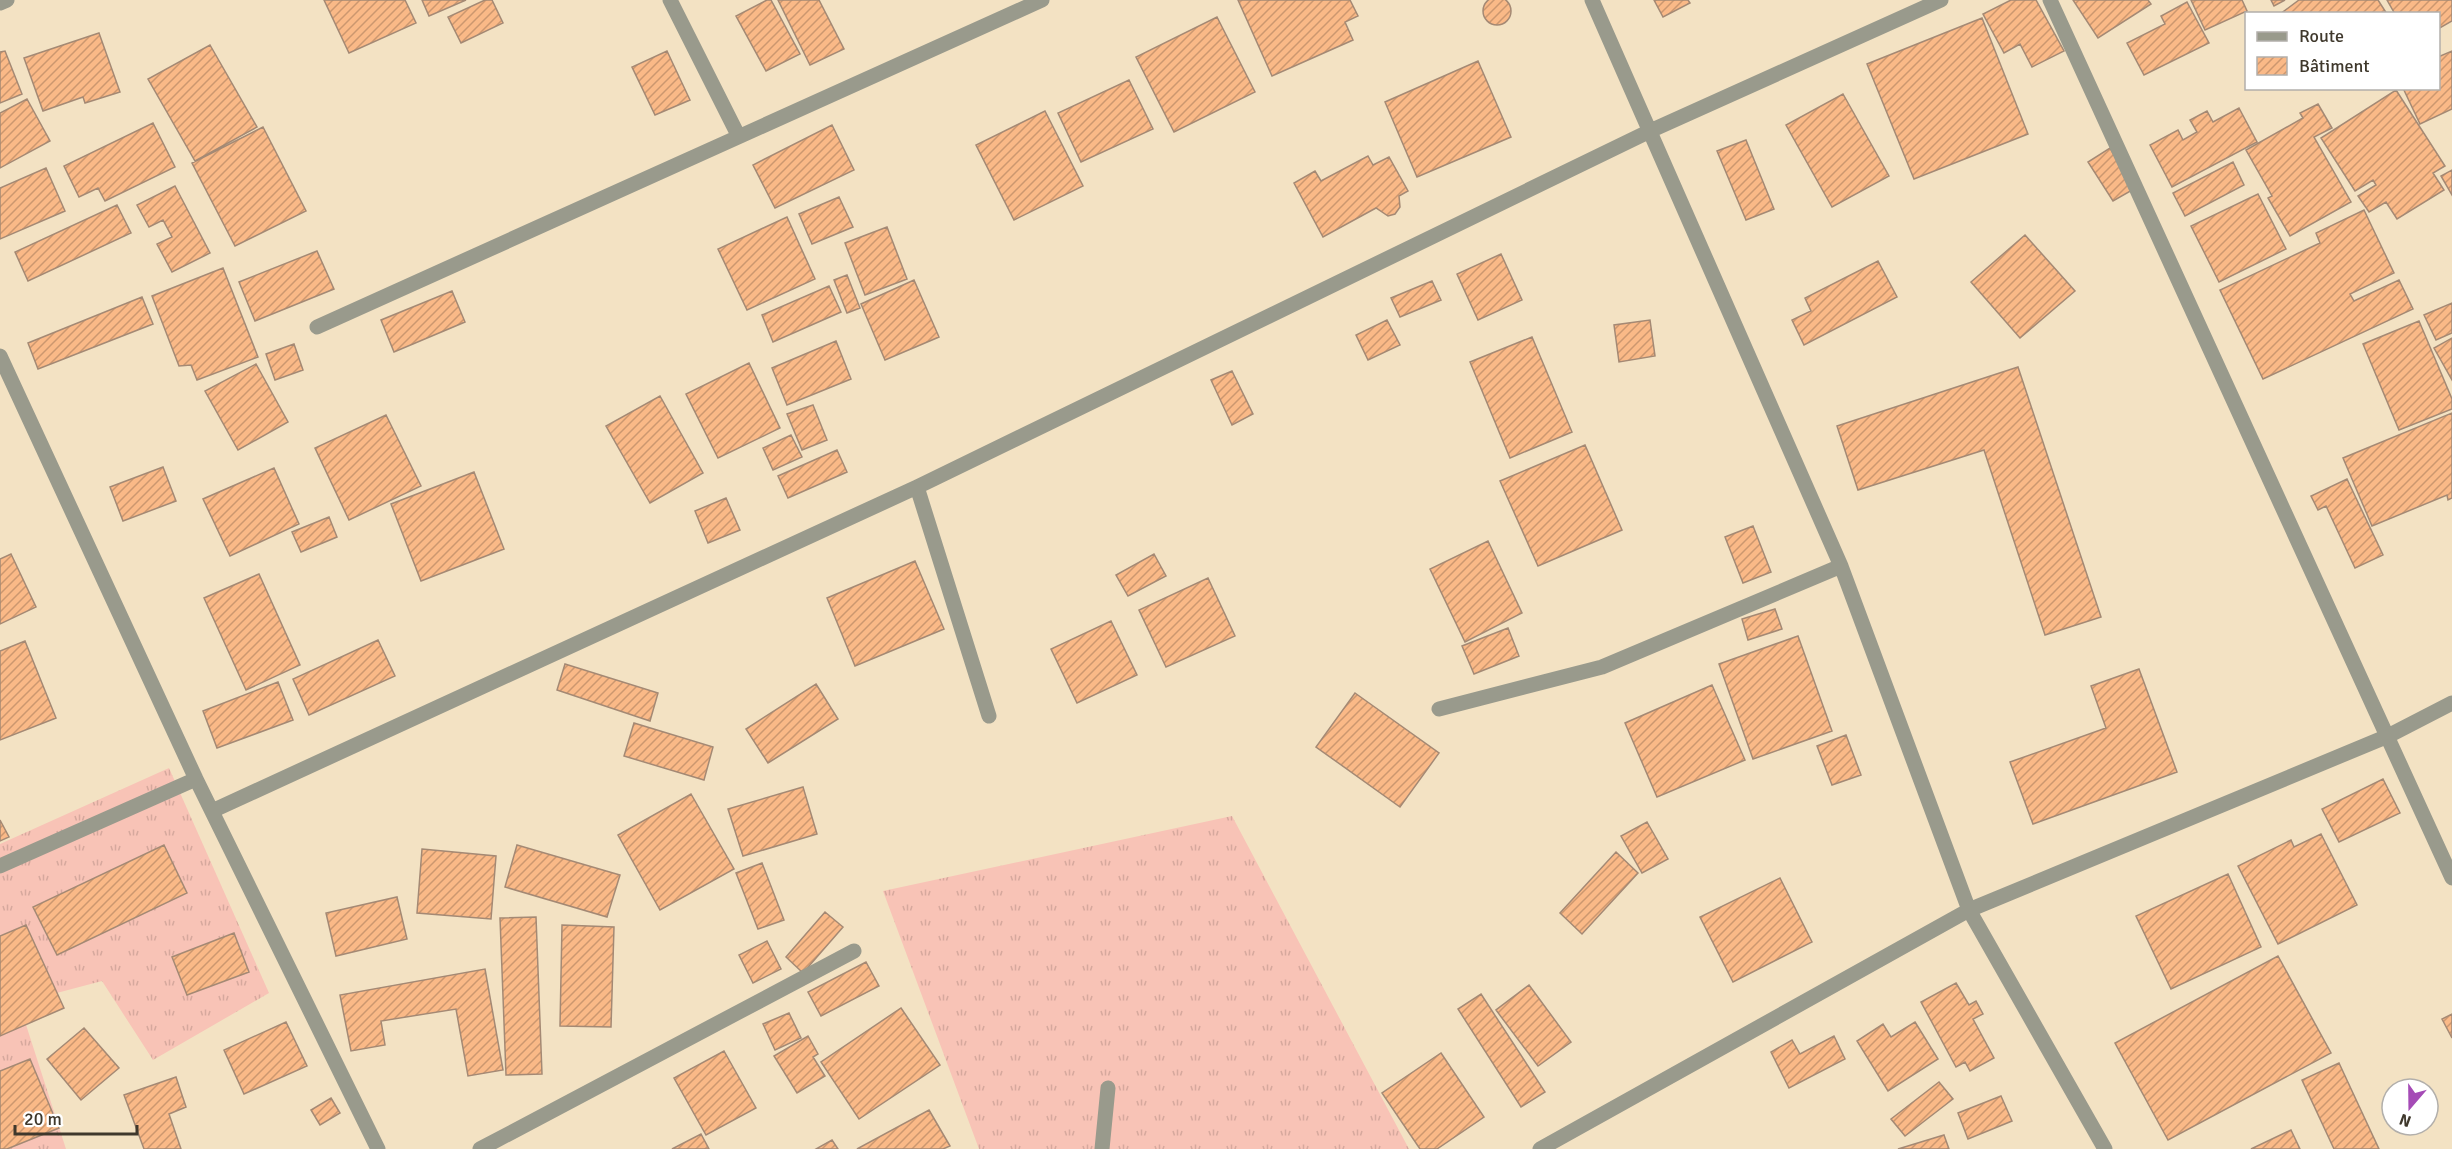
<svg xmlns="http://www.w3.org/2000/svg" width="2452" height="1149" font-family="Signika,sans-serif">
<style>
.grass{fill:url(#grass-tufts)}
.building{fill:url(#building-hatch);stroke:#a48974;stroke-width:1.5}
.lines{fill:none;stroke-linecap:round;stroke-linejoin:round}
.minor{stroke:#999a8c;stroke-width:15}
</style>
<defs>
<pattern id="grass-tufts" width="24" height="20" patternUnits="userSpaceOnUse" patternTransform="scale(1.5)"><rect width="24" height="20" fill="#f8c3b6"/><path d="M3 7l-1-3M5 7V3M7 7l1-3M15 17l-1-3M17 17v-4M19 17l1-3" fill="none" stroke="#d6a89d"/></pattern>
<pattern id="building-hatch" width="6" height="6" patternUnits="userSpaceOnUse" patternTransform="scale(1.5)"><rect width="6" height="6" fill="#fab987"/><path d="M-1 1l2-2M0 6l6-6M5 7l2-2" fill="none" stroke="#cc976f"/></pattern>
</defs>
<rect width="100%" height="100%" fill="#f3e2c3"/>
<!-- grass -->
<path class="grass" d="M169 768 269 993 153 1060 102 981 19 1003 66 1149H0V844Z
M1232 816 1409 1149H979L883 891Z"/>
<!-- building -->
<path class="building" d="M1483 11a14 14 0 1 1 28 0a14 14 0 1 1-28 0Z
M324 0H405L416 23 349 53Z
M422 0H466L429 16Z
M485 0H492L503 23 461 43 448 17Z
M767 0H771L800 54 766 71 736 16Z
M778 0H819L844 49 810 65Z
M1238 0H1350L1358 16 1345 22 1353 40 1272 76Z
M1654 0H1688L1690 3 1663 17Z
M2011 0H2036L2064 51 2032 67 2020 44 2004 53 1983 14Z
M2073 0H2148L2151 4 2098 38Z
M2191 0H2242L2247 11 2205 30Z
M2271 0H2285L2274 6Z
M2299 0H2378L2387 14H2280Z
M2387 0H2452V21L2438 29V14H2395Z
M2187 2 2209 43 2144 75 2127 43 2165 24 2161 16Z
M1217 17 1255 92 1174 132 1136 57Z
M1982 18 2028 134 1914 179 1867 64Z
M99 33 120 92 85 103 83 97 43 111 24 58Z
M210 45 257 127 195 161 148 79Z
M5 51 22 94 0 103V52Z
M667 51 690 100 655 115 632 67Z
M2452 51V109L2420 124 2403 88H2438V57Z
M1478 61 1511 137 1417 177 1385 102Z
M1129 80 1153 129 1081 162 1058 113Z
M2396 90 2445 166 2433 173 2444 190 2397 219 2386 202 2369 212 2358 196 2376 185 2373 180 2355 191 2321 138Z
M1843 94 1889 176 1832 207 1786 125Z
M27 99 50 141 0 168V113Z
M2318 104 2332 128 2314 137 2351 202 2290 236 2268 198 2272 196 2246 150 2303 118 2300 113Z
M2239 108 2257 142 2172 187 2150 145 2178 130 2183 140 2197 132 2190 120 2207 111 2213 122Z
M1045 111 1083 186 1014 220 976 145Z
M153 123 175 167 105 201 98 188 79 197 64 166Z
M832 125 854 170 775 208 753 165Z
M263 127 306 211 235 246 192 163Z
M1746 140 1774 209 1746 220 1717 151Z
M2110 148 2134 189 2113 201 2088 162Z
M1368 156 1373 165 1389 157 1408 191 1399 196 1400 207 1395 214 1388 216 1376 208 1323 237 1294 183 1315 171 1321 181Z
M2233 162 2244 185 2185 216 2173 193Z
M46 168 65 211 0 239V188Z
M2452 170V195L2441 176Z
M175 186 210 253 172 272 157 244 172 237 163 220 149 227 137 205Z
M2258 194 2286 249 2219 282 2191 226Z
M839 197 853 227 812 244 799 214Z
M117 205 131 233 28 281 15 252Z
M2364 210 2394 273 2350 294 2354 301 2399 280 2413 309 2263 379 2220 290 2320 243 2316 233Z
M787 217 815 279 747 310 718 249Z
M887 227 907 279 865 295 845 243Z
M2025 235 2075 291 2020 338 1971 282Z
M317 251 334 289 255 321 239 282Z
M1501 254 1522 300 1478 320 1457 274Z
M1878 261 1897 297 1804 345 1792 320 1811 311 1805 298Z
M223 268 258 357 197 380 191 365 179 366 152 296Z
M847 275 860 308 847 313 834 280Z
M914 280 939 337 885 360 861 304Z
M1432 281 1441 300 1400 317 1391 298Z
M829 286 841 312 773 342 762 315Z
M452 291 465 322 394 352 381 320Z
M142 297 153 324 38 369 28 343Z
M2452 303V333L2436 340 2424 315Z
M1387 320 1400 345 1368 360 1356 335Z
M1650 320 1655 356 1619 362 1614 325Z
M2419 321 2452 399V409L2399 430 2363 344Z
M1532 337 1572 432 1510 458 1470 362Z
M2452 338V380L2434 348Z
M836 341 851 379 787 405 772 368Z
M294 344 303 370 275 380 266 354Z
M749 363 780 428 718 458 686 394Z
M256 364 288 422 238 450 205 391Z
M2018 367 2101 617 2045 635 1984 450 1858 490 1837 426Z
M1232 371 1253 414 1232 425 1211 380Z
M660 396 703 473 650 503 606 426Z
M813 405 827 440 802 450 787 414Z
M2452 413V498L2448 500 2447 495 2372 526 2343 458Z
M386 415 421 486 349 520 315 448Z
M791 435 802 457 773 470 763 448Z
M1585 445 1622 530 1538 566 1500 481Z
M837 450 847 472 788 498 778 476Z
M163 467 176 501 123 521 110 487Z
M274 468 299 524 230 556 203 499Z
M474 472 504 549 421 581 391 504Z
M2347 479 2383 555 2355 568 2326 506 2318 510 2311 496Z
M726 498 740 530 708 543 695 511Z
M329 517 337 537 301 552 292 532Z
M1753 526 1771 572 1743 583 1725 537Z
M1488 541 1522 613 1465 642 1430 569Z
M11 554 36 607 0 624V559Z
M1154 554 1166 576 1128 596 1116 575Z
M915 561 944 629 855 666 827 598Z
M259 574 300 665 246 690 204 598Z
M1208 578 1235 636 1166 667 1139 610Z
M1775 609 1782 629 1748 640 1742 619Z
M1111 621 1137 675 1077 703 1051 649Z
M1508 628 1519 656 1474 674 1462 646Z
M1798 636 1832 731 1753 759 1719 664Z
M378 640 395 676 309 715 293 679Z
M25 641 56 718 0 740V651Z
M565 664 658 693 650 721 557 690Z
M2139 669 2177 772 2033 824 2010 762 2106 728 2091 686Z
M278 682 293 720 217 748 203 711Z
M816 684 838 719 768 763 746 729Z
M1712 685 1745 760 1657 797 1625 723Z
M1355 693 1439 753 1400 807 1316 747Z
M634 723 713 747 704 780 624 756Z
M1846 735 1861 775 1832 785 1817 746Z
M2383 779 2400 813 2339 842 2322 809Z
M803 787 817 834 743 856 728 809Z
M691 794 734 869 660 910 618 835Z
M0 820 9 837 0 841Z
M1647 822 1668 859 1642 873 1621 836Z
M2321 834 2357 905 2278 944 2238 866 2291 840 2294 847Z
M164 845 187 893 57 955 33 907Z
M517 845 620 875 607 917 505 887Z
M422 849 496 856 491 919 417 913Z
M1616 852 1638 873 1582 934 1560 913Z
M762 863 784 920 758 929 736 873Z
M2228 874 2261 947 2171 989 2136 916Z
M1780 878 1812 942 1733 982 1700 917Z
M397 897 407 939 336 956 326 913Z
M825 912 843 927 803 973 786 957Z
M536 917 542 1074 506 1075 500 918Z
M26 925 64 1008 0 1036V936Z
M562 925 614 927 611 1027 560 1026Z
M234 933 249 972 187 995 172 957Z
M767 941 781 969 753 983 739 955Z
M2278 956 2331 1053 2168 1140 2115 1043Z
M866 962 879 986 821 1016 808 992Z
M485 969 503 1070 468 1076 456 1009 381 1021 385 1045 351 1051 340 995Z
M1956 983 1969 1005 1976 1001 1983 1014 1973 1019 1994 1058 1970 1071 1965 1062 1956 1067 1921 1002Z
M1529 985 1571 1042 1538 1066 1496 1010Z
M1481 994 1545 1092 1521 1107 1458 1009Z
M901 1008 940 1065 859 1119 821 1062Z
M789 1013 801 1038 775 1050 763 1024Z
M2452 1014V1038L2442 1019Z
M286 1022 307 1066 244 1094 224 1050Z
M1915 1022 1938 1059 1888 1091 1857 1041 1883 1024 1891 1037Z
M84 1028 119 1068 81 1100 47 1059Z
M808 1036 818 1054 813 1057 825 1076 797 1093 774 1056Z
M1834 1036 1845 1059 1789 1088 1771 1052 1792 1040 1800 1054Z
M724 1051 756 1108 706 1135 674 1078Z
M1441 1053 1484 1117 1437 1149H1420L1382 1093Z
M30 1059 59 1128 7 1149H0V1071Z
M2339 1063 2379 1149H2334L2302 1080Z
M176 1077 186 1107 169 1114 181 1149H144L124 1095Z
M1939 1082 1953 1099 1905 1136 1891 1119Z
M2001 1096 2012 1121 1968 1139 1958 1113Z
M331 1098 340 1113 320 1125 311 1110Z
M929 1110 950 1146 943 1149H857Z
M2291 1130 2300 1149H2251Z
M701 1134 709 1149H672Z
M1944 1135 1949 1149H1898Z
M832 1140 838 1149H816Z"/>
<g class="lines">
<!-- minor -->
<path class="minor" d="M670 0 738 135
M1592 0 1841 566 1969 910 2105 1149
M2050 0 2452 878
M0 3 7 0
M317 327 1042 0
M0 356 196 779 378 1149
M917 487 989 716
M1439 709 1602 667 1841 566
M212 811 917 487 1650 131 1941 0
M0 866 196 779
M480 1149 854 951
M1102 1149 1108 1088
M1540 1149 1969 910 2388 736 2452 703"/>
</g>
<!-- legend -->
<rect x="2245" y="12" width="195" height="78" fill="#ffffff" stroke="#b2afab" stroke-width="1.5"/>
<rect x="2257" y="32" width="30" height="9" fill="#999a8c" stroke="#b2afab" stroke-width="1.5"/>
<text x="2299" y="42" font-size="18" fill="#3f382c">Route</text>
<rect x="2257" y="57" width="30" height="18" fill="url(#building-hatch)" stroke="#b2afab" stroke-width="1.5"/>
<text x="2299" y="72" font-size="18" fill="#3f382c">Bâtiment</text>
<!-- north arrow -->
<g transform="translate(2410 1107) rotate(200)"><circle r="28" fill="#ffffff" stroke="#b2afab" stroke-width="1.5"/>
<path d="M0-4.5L10 22L0 15L-10 22Z" fill="#a54bb6"/>
<text y="-9" font-size="16" font-weight="bold" text-anchor="middle" fill="#3f382c">N</text>
</g>
<!-- scale -->
<path d="M15 1125v9h122v-9" fill="none" stroke="#3f382c" stroke-width="3"/>
<text x="24" y="1125" font-size="18" fill="#3f382c" stroke="#ffffff" stroke-width="4.5" paint-order="stroke">20 m</text>
</svg>
